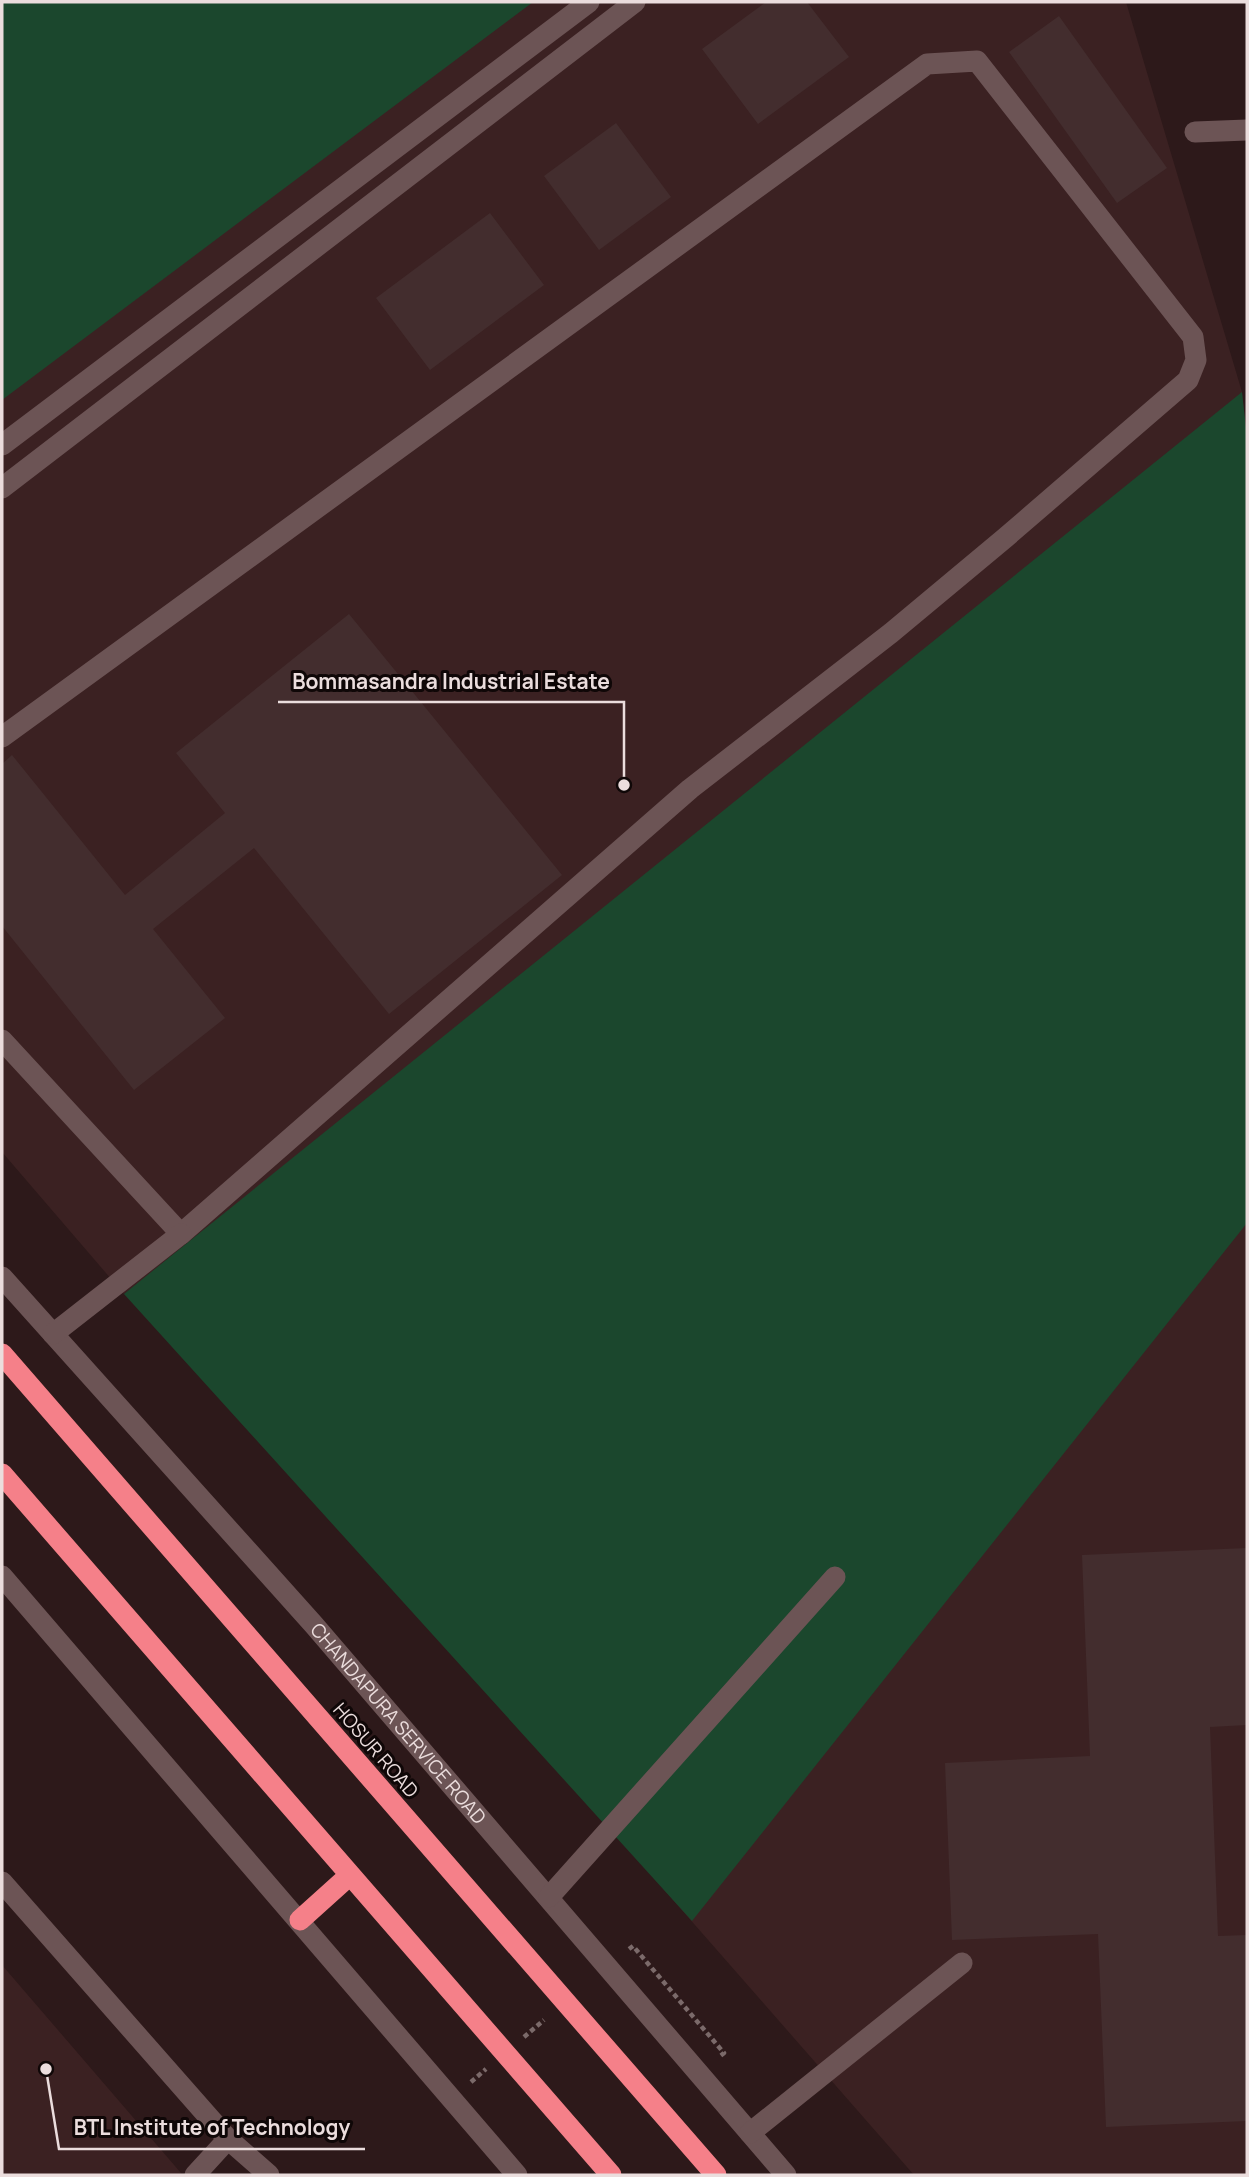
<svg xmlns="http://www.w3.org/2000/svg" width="1249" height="2177" font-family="Manrope,sans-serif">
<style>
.built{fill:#3b2122}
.green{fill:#1b472d}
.building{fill:#432d2e}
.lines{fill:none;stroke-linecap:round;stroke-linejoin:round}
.path{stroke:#7b6a6a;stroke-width:4.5;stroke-dasharray:5 3.5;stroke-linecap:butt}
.minor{stroke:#6c5455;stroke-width:21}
.highway{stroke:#f58089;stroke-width:21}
.labels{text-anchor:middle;stroke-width:6;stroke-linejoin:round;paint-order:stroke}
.street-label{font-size:19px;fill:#ebdddd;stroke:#0f0707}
.leader{fill:none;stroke:#ebdddd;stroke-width:2.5}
.callout-dot{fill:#ebdddd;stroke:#0f0707;stroke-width:2.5}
.callout-label{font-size:21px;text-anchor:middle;font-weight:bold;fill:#ebdddd;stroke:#0f0707;stroke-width:6;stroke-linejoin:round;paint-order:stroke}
</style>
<rect width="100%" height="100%" fill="#2d191a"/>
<!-- built -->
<path class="built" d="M2 2H1126L1242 392 1247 437V2175H914L135 1286 124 1294 2 1152Z
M2 1965 181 2173 179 2175H2Z"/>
<!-- green -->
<path class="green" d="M2 2H533L2 400Z
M1242 392 1247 437V1223L692 1921 124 1294Z"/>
<!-- building -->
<path class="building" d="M766 2H807L849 57 758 124 702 49Z
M1059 16 1167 168 1117 203 1009 52Z
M616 123 671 197 599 250 544 176Z
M490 213 544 285 430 370 376 298Z
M349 614 562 875 389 1014 254 848 153 929 225 1018 134 1090 2 926V764L12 755 125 895 225 813 176 753Z
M1247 1548V1725L1210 1727 1218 1936 1247 1935V2121L1106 2127 1098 1934 952 1940 945 1763 1090 1756 1082 1555Z"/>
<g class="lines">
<!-- path -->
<path class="path" d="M629 1949 633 1946 724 2053 719 2057
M524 2037 544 2020
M471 2082 486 2069"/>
<!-- minor -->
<g class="minor">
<path d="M1195 132 1247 130"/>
<path d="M2 445 589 2"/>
<path d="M2 488 635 2"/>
<path d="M2 737 927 64 977 61 1193 337 1196 360 1188 380 1005 538 891 633 690 789 181 1234 2 1040"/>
<path id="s1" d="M2 1277 314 1625 786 2175"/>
<path d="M53 1334 181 1234"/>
<path d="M2 1576 517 2175"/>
<path d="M2 1882 228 2139 269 2175"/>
<path d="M549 1897 835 1577"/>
<path d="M750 2133 962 1963"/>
<path d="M195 2175 228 2139"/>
</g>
<!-- highway -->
<path class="highway" d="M2 1354 716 2175
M2 1474 611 2175
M300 1920 350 1875"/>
</g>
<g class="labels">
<!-- street labels -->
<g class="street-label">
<text dy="7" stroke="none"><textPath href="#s1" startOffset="597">CHANDAPURA SERVICE ROAD</textPath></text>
<text transform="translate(376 1750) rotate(49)" y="7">HOSUR ROAD</text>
</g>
</g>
<!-- callouts -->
<path class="leader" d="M624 785L624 702H278M46 2069L59 2149H365"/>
<g class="callout-dot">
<circle cx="624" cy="785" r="7"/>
<circle cx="46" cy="2069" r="7"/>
</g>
<g class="callout-label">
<text x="451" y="689">Bommasandra Industrial Estate</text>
<text x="212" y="2135">BTL Institute of Technology</text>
</g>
<!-- border -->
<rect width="1249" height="2177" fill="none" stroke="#ebdddd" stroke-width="7"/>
</svg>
